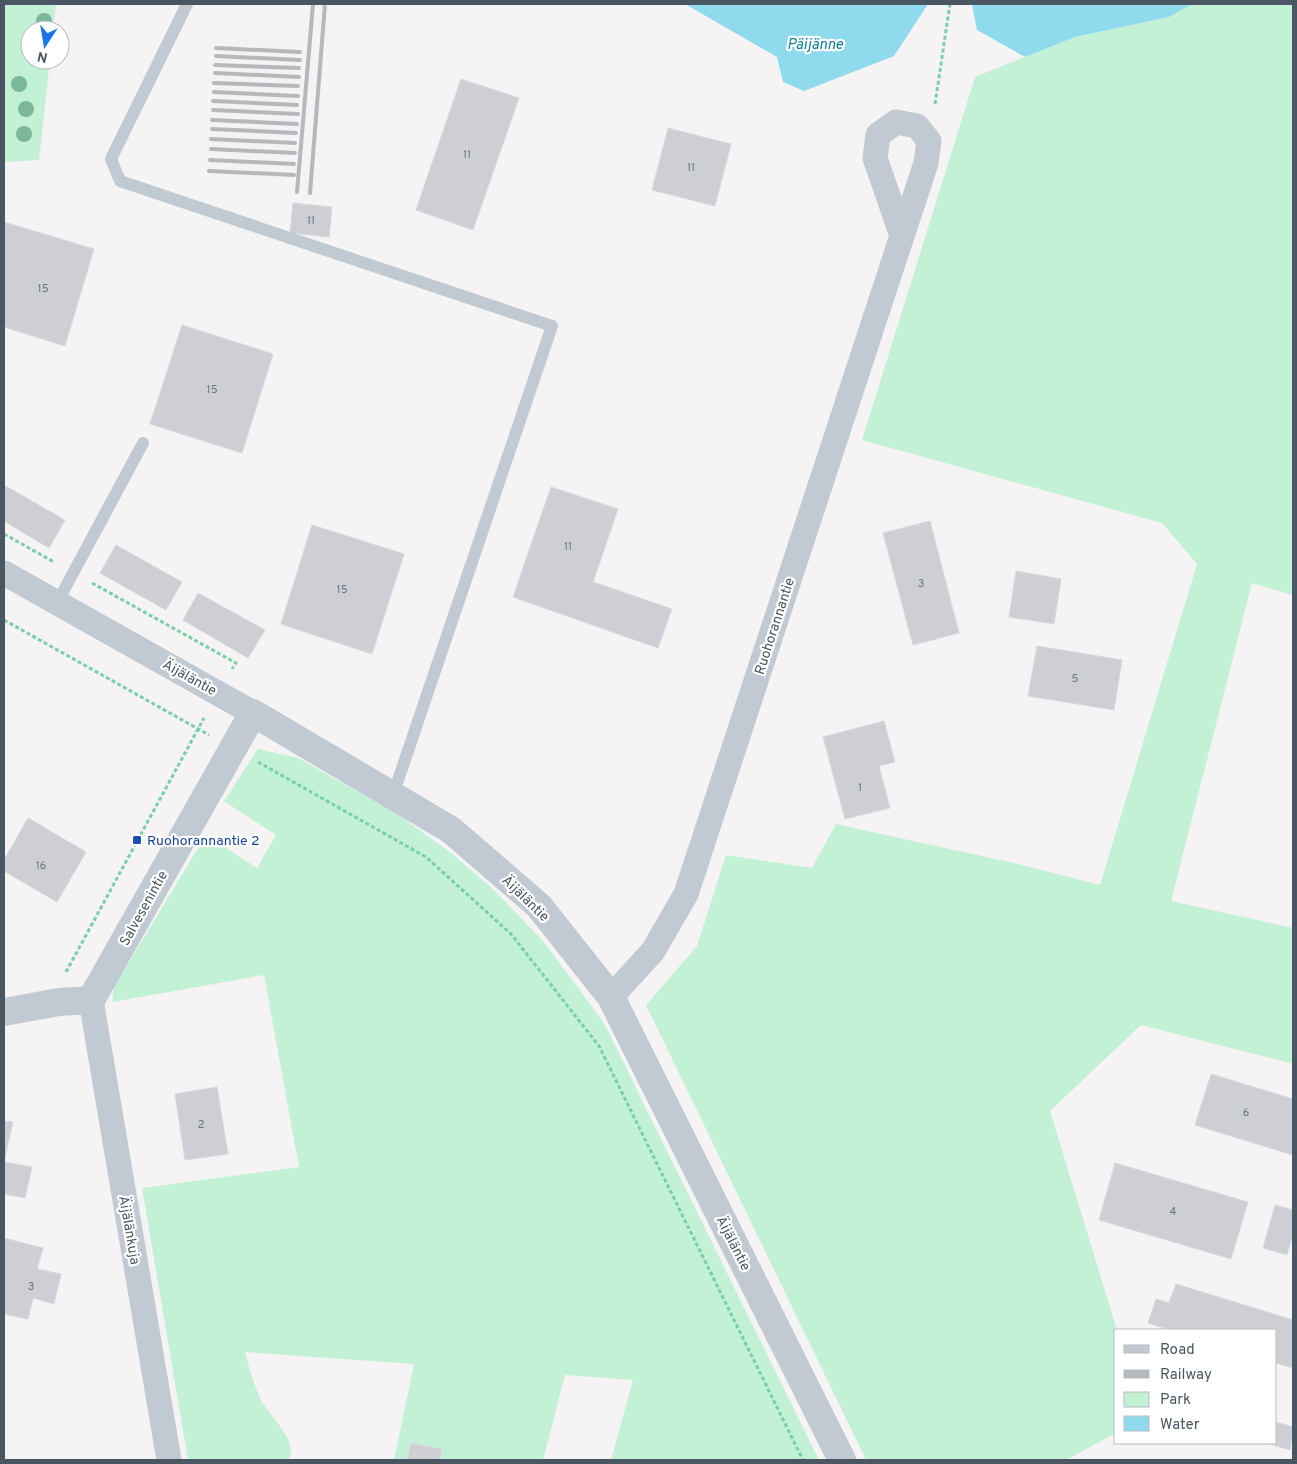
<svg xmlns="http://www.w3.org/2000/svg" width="1297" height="1464" font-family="Overpass,sans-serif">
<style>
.green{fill:#c3f1d5}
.water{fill:#90daee}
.building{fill:#cdcfd5;stroke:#d7d9de}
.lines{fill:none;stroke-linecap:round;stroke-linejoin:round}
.path{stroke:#7ad0a6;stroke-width:3;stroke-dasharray:4 2.5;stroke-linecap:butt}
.service{stroke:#c1cad2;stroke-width:12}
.minor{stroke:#c1cad2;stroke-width:25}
.tertiary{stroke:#c1cad2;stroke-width:28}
.rail{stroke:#b5b8bd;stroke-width:4}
.tree{fill:#7bb799}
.transit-dot{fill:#1a4fb4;stroke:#fff;stroke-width:2}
.labels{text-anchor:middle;stroke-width:4.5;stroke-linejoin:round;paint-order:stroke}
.number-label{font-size:11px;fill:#6b747e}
.street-label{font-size:14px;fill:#4a5661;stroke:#fff}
.transit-label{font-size:14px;fill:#164399;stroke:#fff;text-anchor:start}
.water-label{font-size:15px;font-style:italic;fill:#0c7c9b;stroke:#fff}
</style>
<rect width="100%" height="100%" fill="#f5f3f3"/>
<!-- green -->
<path class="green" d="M4 4H56L53 30H30V60H50L39 160 4 162Z
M1192 4H1293V595L1252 583 1171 901 1293 928V1064L1141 1025 1050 1111 1117 1330 1116 1433 1066 1460H866L646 1005 697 946 726 855 812 868 836 824 1022 865 1100 885 1197 564 1162 523 862 440 975 77 1075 37 1169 17Z
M258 749 298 758 396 813 451 853 495 891 543 941 604 1023 819 1460H611L633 1380 565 1375 543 1460H394L414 1364 245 1352C248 1366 254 1384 260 1398 268 1416 299 1439 289 1460H188L142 1188 299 1167 264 975 112 1002 114 987 206 835 257 868 276 835 224 801Z"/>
<!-- water -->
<path class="water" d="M685 4H928L894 56 804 91 783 82 777 57Z
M972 4H1192L1169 17 1075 37 1025 57 977 30Z"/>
<!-- building -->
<path class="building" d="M461 79 519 98 473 230 416 210Z
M668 128 731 144 715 206 652 190Z
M293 203 332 207 329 237 290 233Z
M4 222 94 249 65 346 4 327Z
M182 325 273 354 242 453 150 424Z
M4 485 65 520 49 548 4 521Z
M551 487 618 509 593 582 672 609 658 648 513 597Z
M930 521 959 633 913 645 883 533Z
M312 525 404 554 372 654 281 624Z
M116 545 182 582 166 610 100 573Z
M1016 571 1061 579 1054 624 1009 617Z
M198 593 265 630 248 658 183 620Z
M1037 646 1122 660 1114 710 1028 696Z
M884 721 895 762 879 766 890 808 845 819 823 737Z
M28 818 86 852 57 902 4 871V860Z
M1211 1074 1293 1099V1155L1195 1125Z
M217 1087 228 1154 185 1160 175 1094Z
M4 1121 13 1122 4 1162 32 1167 25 1198 4 1194Z
M1115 1163 1248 1202 1231 1259 1099 1220Z
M1275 1205 1293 1210V1233L1287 1255 1263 1248Z
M4 1238 43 1248 37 1269 61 1274 54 1304 33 1298 28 1319 4 1314Z
M1176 1284 1293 1320V1368L1276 1363V1330H1171L1148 1323 1156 1299 1169 1303Z
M1276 1422 1293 1427 1290 1450 1266 1443H1276Z
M411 1443 442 1449 439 1460H407Z"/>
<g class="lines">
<!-- path -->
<path class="path" d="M935 104 950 4
M4 534 54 562
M92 583 236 663 232 669
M4 620 209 735
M258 762 426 857 511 934 599 1046 803 1460
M66 972 204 718"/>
<!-- service -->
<path class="service" d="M187 4 111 159 120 181 552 326 393 795
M57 603 143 443"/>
<!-- minor -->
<path class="minor" d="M4 573 253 713
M611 997 653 951 686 894 902 236 926 163 929 141 917 126 896 122 878 135 875 158 902 236
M91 1000 169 1460"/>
<!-- tertiary -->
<path class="tertiary" d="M4 1012 59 1002 91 1000 253 713 451 830 539 906 611 997 842 1460"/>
<!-- rail -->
<path class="rail" d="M216 48 300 52
M216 56 300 60
M215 65 299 68
M215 73 299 77
M214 83 298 86
M214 92 298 96
M213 101 297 105
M213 110 298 114
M212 120 297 124
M212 129 296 133
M211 139 295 143
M211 149 295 153
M210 160 294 164
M209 171 294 175
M297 192 313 4
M310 193 325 4"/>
</g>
<!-- trees -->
<g class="tree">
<circle cx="44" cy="21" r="8"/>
<circle cx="19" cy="84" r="8"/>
<circle cx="26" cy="109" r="8"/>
<circle cx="24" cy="134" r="8"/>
</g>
<!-- markers -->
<rect class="transit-dot" x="132" y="835" width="10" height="10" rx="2.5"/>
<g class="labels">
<!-- number labels -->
<g class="number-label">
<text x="467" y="158">11</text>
<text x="691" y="171">11</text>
<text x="311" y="224">11</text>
<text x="43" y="292">15</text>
<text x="212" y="393">15</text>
<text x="568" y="550">11</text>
<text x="921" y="587">3</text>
<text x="342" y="593">15</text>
<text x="1075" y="682">5</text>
<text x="860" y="791">1</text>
<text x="41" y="869">16</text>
<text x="1246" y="1116">6</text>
<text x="201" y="1128">2</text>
<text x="1173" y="1215">4</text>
<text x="31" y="1290">3</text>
</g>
<!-- street labels -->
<g class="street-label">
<text transform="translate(774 626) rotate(-72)" y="5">Ruohorannantie</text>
<text transform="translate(190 677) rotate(29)" y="5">Äijäläntie</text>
<text transform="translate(526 898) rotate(44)" y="5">Äijäläntie</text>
<text transform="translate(143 908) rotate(-61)" y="5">Salvesenintie</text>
<text transform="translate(130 1230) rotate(80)" y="5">Äijälänkuja</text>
<text transform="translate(734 1243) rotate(63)" y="5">Äijäläntie</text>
</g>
<!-- transit labels -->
<g class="transit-label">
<text x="147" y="845">Ruohorannantie 2</text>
</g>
<!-- water labels -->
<g class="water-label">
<text x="815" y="49">Päijänne</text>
</g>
</g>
<!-- border -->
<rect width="1297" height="1464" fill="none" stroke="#4a5661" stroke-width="10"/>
<!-- legend -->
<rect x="1114" y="1329" width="162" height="115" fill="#ffffff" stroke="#b7bbc0"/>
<rect x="1124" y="1345" width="25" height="8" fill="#c1cad2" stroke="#b7bbc0"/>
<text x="1160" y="1354" font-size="15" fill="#4a5661">Road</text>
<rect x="1124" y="1370" width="25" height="8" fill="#b5b8bd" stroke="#b7bbc0"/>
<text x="1160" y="1379" font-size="15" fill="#4a5661">Railway</text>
<rect x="1124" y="1392" width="25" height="15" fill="#c3f1d5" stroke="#b7bbc0"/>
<text x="1160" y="1404" font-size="15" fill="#4a5661">Park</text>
<rect x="1124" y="1416" width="25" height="15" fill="#90daee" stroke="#b7bbc0"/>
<text x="1160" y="1429" font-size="15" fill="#4a5661">Water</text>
<!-- north arrow -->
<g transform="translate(45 45) rotate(192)"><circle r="24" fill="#ffffff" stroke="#b7bbc0"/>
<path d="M0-4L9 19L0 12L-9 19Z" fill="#1a73e8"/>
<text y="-8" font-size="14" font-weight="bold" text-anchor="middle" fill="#4a5661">N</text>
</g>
</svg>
